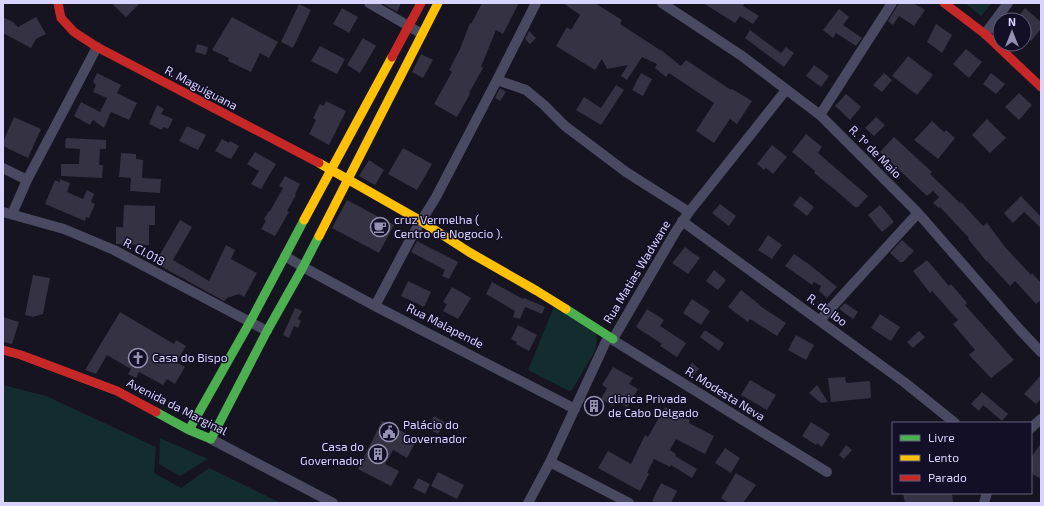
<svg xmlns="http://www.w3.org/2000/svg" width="1044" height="506" font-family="'Exo 2',sans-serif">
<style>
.green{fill:#132c2d}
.building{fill:#343243}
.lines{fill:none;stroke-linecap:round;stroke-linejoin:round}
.street{stroke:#4a4962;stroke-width:10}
.fast{stroke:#4caf50;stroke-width:9}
.slow{stroke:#ffc107;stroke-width:9}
.jam{stroke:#c62828;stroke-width:9}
.labels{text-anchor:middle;stroke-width:3;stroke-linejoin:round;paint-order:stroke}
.street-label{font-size:12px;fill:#d9d4ff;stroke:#130f26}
.poi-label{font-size:12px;fill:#d9d4ff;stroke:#130f26;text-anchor:start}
</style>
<rect width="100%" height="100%" fill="#161421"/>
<!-- green -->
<path class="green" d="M965 3H992L981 16Z
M554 307 596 331 597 341 595 351 572 390 569 391 528 370Z
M3 385 46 396 156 447 154 473 181 488 209 468 281 503H3Z
M160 438 208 459 180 476 159 464Z"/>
<!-- building -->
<path class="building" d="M111 3H140L126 17Z
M382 3H401L397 12Z
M482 3H519L503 34 496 30 481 67 483 68 469 93 470 94 457 117 434 104 452 72 449 70 460 49 470 23 471 24Z
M563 3H595L622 20 620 24 660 50H661L681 66 686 60 731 90 732 89 752 101 737 124 730 119 714 143 696 131 714 103 669 73 666 77 655 68 657 64 642 57 627 80 621 76 628 65 607 69 602 59 595 70 556 46 567 27 571 30 580 15Z
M703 3H745L743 6 759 16 753 24 740 16 735 23Z
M899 3H913L925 10 914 26 899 16 893 25 888 21Z
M299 4 311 10 293 48 281 42Z
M342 8 358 17 349 33 333 24Z
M1025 8 1041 22V29L1031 41 1024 36V20H1016Z
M839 9 849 17 843 25 862 38 856 46 836 33 833 38 823 30Z
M3 17 13 22 18 27 36 17 46 34 36 39 31 48 3 33Z
M232 17 278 42 269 58 260 53 251 72 228 61 229 58 212 50Z
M936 24 952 35 942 53 927 42Z
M750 30 781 53 786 47 794 53 784 67 745 38Z
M529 31 536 38 530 44 525 39Z
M363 38 376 46 360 73 347 65Z
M197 44 208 47 206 55 195 52Z
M320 46 345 59 337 74 311 61Z
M966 49 982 62 969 78 953 64Z
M421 54 433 60 423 78 412 72Z
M908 56 933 75 917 95 892 76Z
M814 65 829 76 821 87 806 76Z
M97 73 121 85 117 93 137 103 129 120 111 112 104 128 93 120 90 125 74 116 81 102 100 112 107 98 93 92 96 85 93 82Z
M641 73 652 79 643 96 632 90Z
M884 73 892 80 882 92 873 85Z
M991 73 1005 84 996 94 983 84Z
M616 85 624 90 601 125 576 110 584 97 601 108Z
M500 88 506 92 500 101 495 98Z
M1019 93 1032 105 1019 120 1005 107Z
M846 94 861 107 850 120 835 106Z
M326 101 346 111 329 145 309 134 316 120 313 118 320 104 324 106Z
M157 105 164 109 161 114 173 119 168 129 163 127 162 130 149 124Z
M14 117 41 129 28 158 3 146V142Z
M876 117 885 125 874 136 865 128Z
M987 119 1006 138 990 153 972 135Z
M932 121 944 132 946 130 955 138 938 159 914 140Z
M187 126 206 135 198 150 179 141Z
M806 134 822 147 818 153 868 196 858 207H855L834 189 814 173 815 171 792 152Z
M894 137 932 172 930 174 960 203 961 202 983 226 987 223 1005 247 1031 275 1032 273 1041 283V300L1036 304 1015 281 1010 286 987 261V262L968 239 969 238 940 207 939 208 933 203 939 197 933 191 927 196 880 152Z
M66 138 106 140V149H100L99 165H103L102 178 61 176V164H79L80 149 65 148Z
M222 139 229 143 230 141 239 146 231 159 229 158H228L215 151Z
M772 145 787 157 773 174 766 168 764 170 757 164Z
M403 148 432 164 417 190 388 174Z
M255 152 276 164 261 189 251 184 259 171 247 164Z
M121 153 136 154V159L143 160 142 178 161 179 160 193 130 191 131 178 119 177Z
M369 160 384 170 375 185 359 176Z
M285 176 300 184 295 194 296 195 287 211 289 212 275 236 261 229 266 221 264 219 269 211H270L283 188 279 186Z
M60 179 70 183 67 192 83 199 87 190 94 194 91 202 95 204 89 218 86 217 85 221 45 204 55 180 60 182Z
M800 196 814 207 807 216 793 205Z
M1021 196 1041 217V228L1024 212 1013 223 1004 213Z
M347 200 394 225 379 253 332 228Z
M720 204 736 216 729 226 712 213Z
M124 205 155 206V225H149V245L116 244V227H123Z
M880 205 894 222 882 232 868 215Z
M180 220 192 227 173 260 209 281 226 245 235 250 231 259 257 273 244 297 239 294 227 298 224 301 155 263Z
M768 235 782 245 772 259 758 250Z
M902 240 914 251 903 262H900L890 253Z
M417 241 458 262 449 279 442 276 445 270 411 252Z
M685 247 700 258 688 274 672 263Z
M794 254 810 265 837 287 827 298 819 291 821 286 814 282 812 285 785 266Z
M927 260 949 286 951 284 967 303 965 305 1014 360 991 378 969 355 975 350 953 324 958 320 932 291 930 293 913 271Z
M714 270 726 280 718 290 706 281Z
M33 275 50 278 43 314 33 317 25 315Z
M408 281 431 292 424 307 401 296Z
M492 282 523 299 524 298 545 307 542 314 525 307 520 319 513 317 515 311 486 294Z
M452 287 471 298 458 319 443 311 447 304 443 302Z
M741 290 760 305V306L786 323 777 336 750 319 748 322 728 307Z
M692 299 710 311 701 325 683 313Z
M845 303 858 312 853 319 839 309Z
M295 308 302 311 298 319 301 321 298 328 294 326 289 338 283 335Z
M647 309 664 320 660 326 686 343 677 357 660 346 662 344 636 327Z
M120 312 174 344 176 340 186 346 176 362 185 367 175 384 167 379 163 385 139 372 136 378 128 374 131 369 107 355 96 374 85 370Z
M880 314 900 327 891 341 871 328Z
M3 317 19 322 12 344 3 342Z
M518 325 537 335 529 351 516 344 517 342 511 339Z
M705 330 724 343 719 351 700 337Z
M919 331 925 337 913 348 907 342Z
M796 335 814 345 806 360 788 350Z
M692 363 699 369 691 378 684 372Z
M613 367 633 378 629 384 638 389 627 407 616 401 613 406 601 399 607 388 602 385Z
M1041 375V399L1036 404 1024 394Z
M845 377 846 383 870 381 871 398 831 402 828 378Z
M750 380 776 395 767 410 741 395Z
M817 385 828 402 821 403 809 393Z
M982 392 1008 414 1002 421 983 405 979 411 971 404Z
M590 397 604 404 599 414 585 407Z
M665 407 690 420 689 423 714 436 705 454 676 439 670 450 676 454 675 456 697 469 692 478 671 465 670 467 654 459 647 473 649 474 640 491 598 468 608 451 631 464 645 435 648 437Z
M434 416 445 422 438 434 427 428Z
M382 421 417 439 407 458 393 450 385 464 399 471 391 486 358 469Z
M811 422 830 434 822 447 817 443 816 445 802 436Z
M1041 443V479L1031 473V458Z
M846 445 852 450 844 459 839 455Z
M725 448 740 458 731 473 715 463Z
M438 472 464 485 457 499 431 486Z
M736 473 756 485 743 503H729L721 498Z
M418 478 430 484 425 494 413 488Z
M661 483 677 491 671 503H657L652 501Z
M903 493H952L953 503H905Z"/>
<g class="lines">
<!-- street -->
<path class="street" d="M369 3 422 34
M662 3 742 56 820 115 918 213 1021 331 1041 352
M985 34 1008 3
M497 80 526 90 544 105 565 126 626 172 689 212
M820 115 892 3
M3 168 27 180
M3 212 64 229 114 250 267 331
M12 214 27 180 97 47
M682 221 904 382 955 423
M285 256 303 267 375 306 575 409
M375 306 412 236 436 197 497 80 536 3
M820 320 918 213
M608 337 827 472
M1031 428 1041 419
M211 439 333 503
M550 462 629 503
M528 503 550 462 608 337 613 339 676 231 689 212 786 90
M984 503 987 493"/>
<!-- fast -->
<path class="fast" d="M566 309 613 339
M156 412 189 430 211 439 267 331 303 267 319 236
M189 430 250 322 304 220"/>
<!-- slow -->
<path class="slow" d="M319 163 421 221 469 252 537 291 566 309
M304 220 392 57
M319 236 438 3"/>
<!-- jam -->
<path class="jam" d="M58 3 61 18 74 32 97 47 319 163
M944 3 985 34 1041 87
M392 57 421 3
M3 350 21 355 117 391 156 412"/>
</g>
<!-- icons -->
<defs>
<symbol id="cafe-ring" viewBox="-11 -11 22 22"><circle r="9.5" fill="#130f26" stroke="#9591b1" stroke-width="1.5"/><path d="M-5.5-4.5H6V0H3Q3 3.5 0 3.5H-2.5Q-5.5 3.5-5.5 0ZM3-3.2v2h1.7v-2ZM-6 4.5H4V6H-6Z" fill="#9591b1"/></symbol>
<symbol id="church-ring" viewBox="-11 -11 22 22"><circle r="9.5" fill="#130f26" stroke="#9591b1" stroke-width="1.5"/><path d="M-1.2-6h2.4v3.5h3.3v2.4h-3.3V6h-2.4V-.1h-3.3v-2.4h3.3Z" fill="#9591b1"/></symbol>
<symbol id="building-ring" viewBox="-11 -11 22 22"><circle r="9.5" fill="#130f26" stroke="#9591b1" stroke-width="1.5"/><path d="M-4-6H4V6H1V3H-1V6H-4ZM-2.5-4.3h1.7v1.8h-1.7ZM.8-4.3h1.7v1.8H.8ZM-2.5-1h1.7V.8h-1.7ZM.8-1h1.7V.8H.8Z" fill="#9591b1"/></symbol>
<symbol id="civic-ring" viewBox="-11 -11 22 22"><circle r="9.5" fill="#130f26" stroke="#9591b1" stroke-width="1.5"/><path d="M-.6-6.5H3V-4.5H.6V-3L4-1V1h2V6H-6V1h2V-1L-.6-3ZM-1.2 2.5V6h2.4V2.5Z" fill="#9591b1"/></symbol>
</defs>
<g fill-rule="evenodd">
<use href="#cafe-ring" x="369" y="216" width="22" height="22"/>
<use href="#church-ring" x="127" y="347" width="22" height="22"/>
<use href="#building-ring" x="583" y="395" width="22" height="22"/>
<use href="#civic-ring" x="378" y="421" width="22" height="22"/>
<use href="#building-ring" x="367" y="443" width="22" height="22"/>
</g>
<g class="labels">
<!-- street labels -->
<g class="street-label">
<text transform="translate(201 88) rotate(28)" y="4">R. Maguiguana</text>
<text transform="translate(875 152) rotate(45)" y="4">R. 1º de Maio</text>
<text transform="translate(144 252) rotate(28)" y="4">R. CI.018</text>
<text transform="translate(637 272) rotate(-59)" y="4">Rua Matias Wadwane</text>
<text transform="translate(827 310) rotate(36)" y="4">R. do Ibo</text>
<text transform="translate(445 326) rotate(27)" y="4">Rua Malapende</text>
<text transform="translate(725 394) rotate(32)" y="4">R. Modesta Neva</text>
<text transform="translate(177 407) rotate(27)" y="4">Avenida da Marginal</text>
</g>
<!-- poi labels -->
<g class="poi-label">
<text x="394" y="224">cruz Vermelha (<tspan x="394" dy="14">Centro de Nogocio ).</tspan></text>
<text x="152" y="362">Casa do Bispo</text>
<text x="608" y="403">clinica Privada<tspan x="608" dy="14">de Cabo Delgado</tspan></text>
<text x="403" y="429">Palácio do<tspan x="403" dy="14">Governador</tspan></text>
<text x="364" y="451" text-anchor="end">Casa do<tspan x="364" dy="14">Governador</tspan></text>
</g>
</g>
<!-- border -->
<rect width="1044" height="506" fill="none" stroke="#d9d4ff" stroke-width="8"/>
<!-- legend -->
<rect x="892" y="422" width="140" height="72" fill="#130f26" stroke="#625e7d"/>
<rect x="900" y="435" width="20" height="6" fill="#4caf50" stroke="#625e7d"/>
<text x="928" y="442" font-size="12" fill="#d9d4ff">Livre</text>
<rect x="900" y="455" width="20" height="6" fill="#ffc107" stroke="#625e7d"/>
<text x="928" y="462" font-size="12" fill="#d9d4ff">Lento</text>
<rect x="900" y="475" width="20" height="6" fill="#c62828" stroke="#625e7d"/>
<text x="928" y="482" font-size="12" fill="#d9d4ff">Parado</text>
<!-- north arrow -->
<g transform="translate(1012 32)"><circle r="19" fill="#130f26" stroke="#625e7d"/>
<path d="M0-3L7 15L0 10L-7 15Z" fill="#9591b1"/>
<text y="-6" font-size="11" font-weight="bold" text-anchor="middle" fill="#d9d4ff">N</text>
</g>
</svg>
